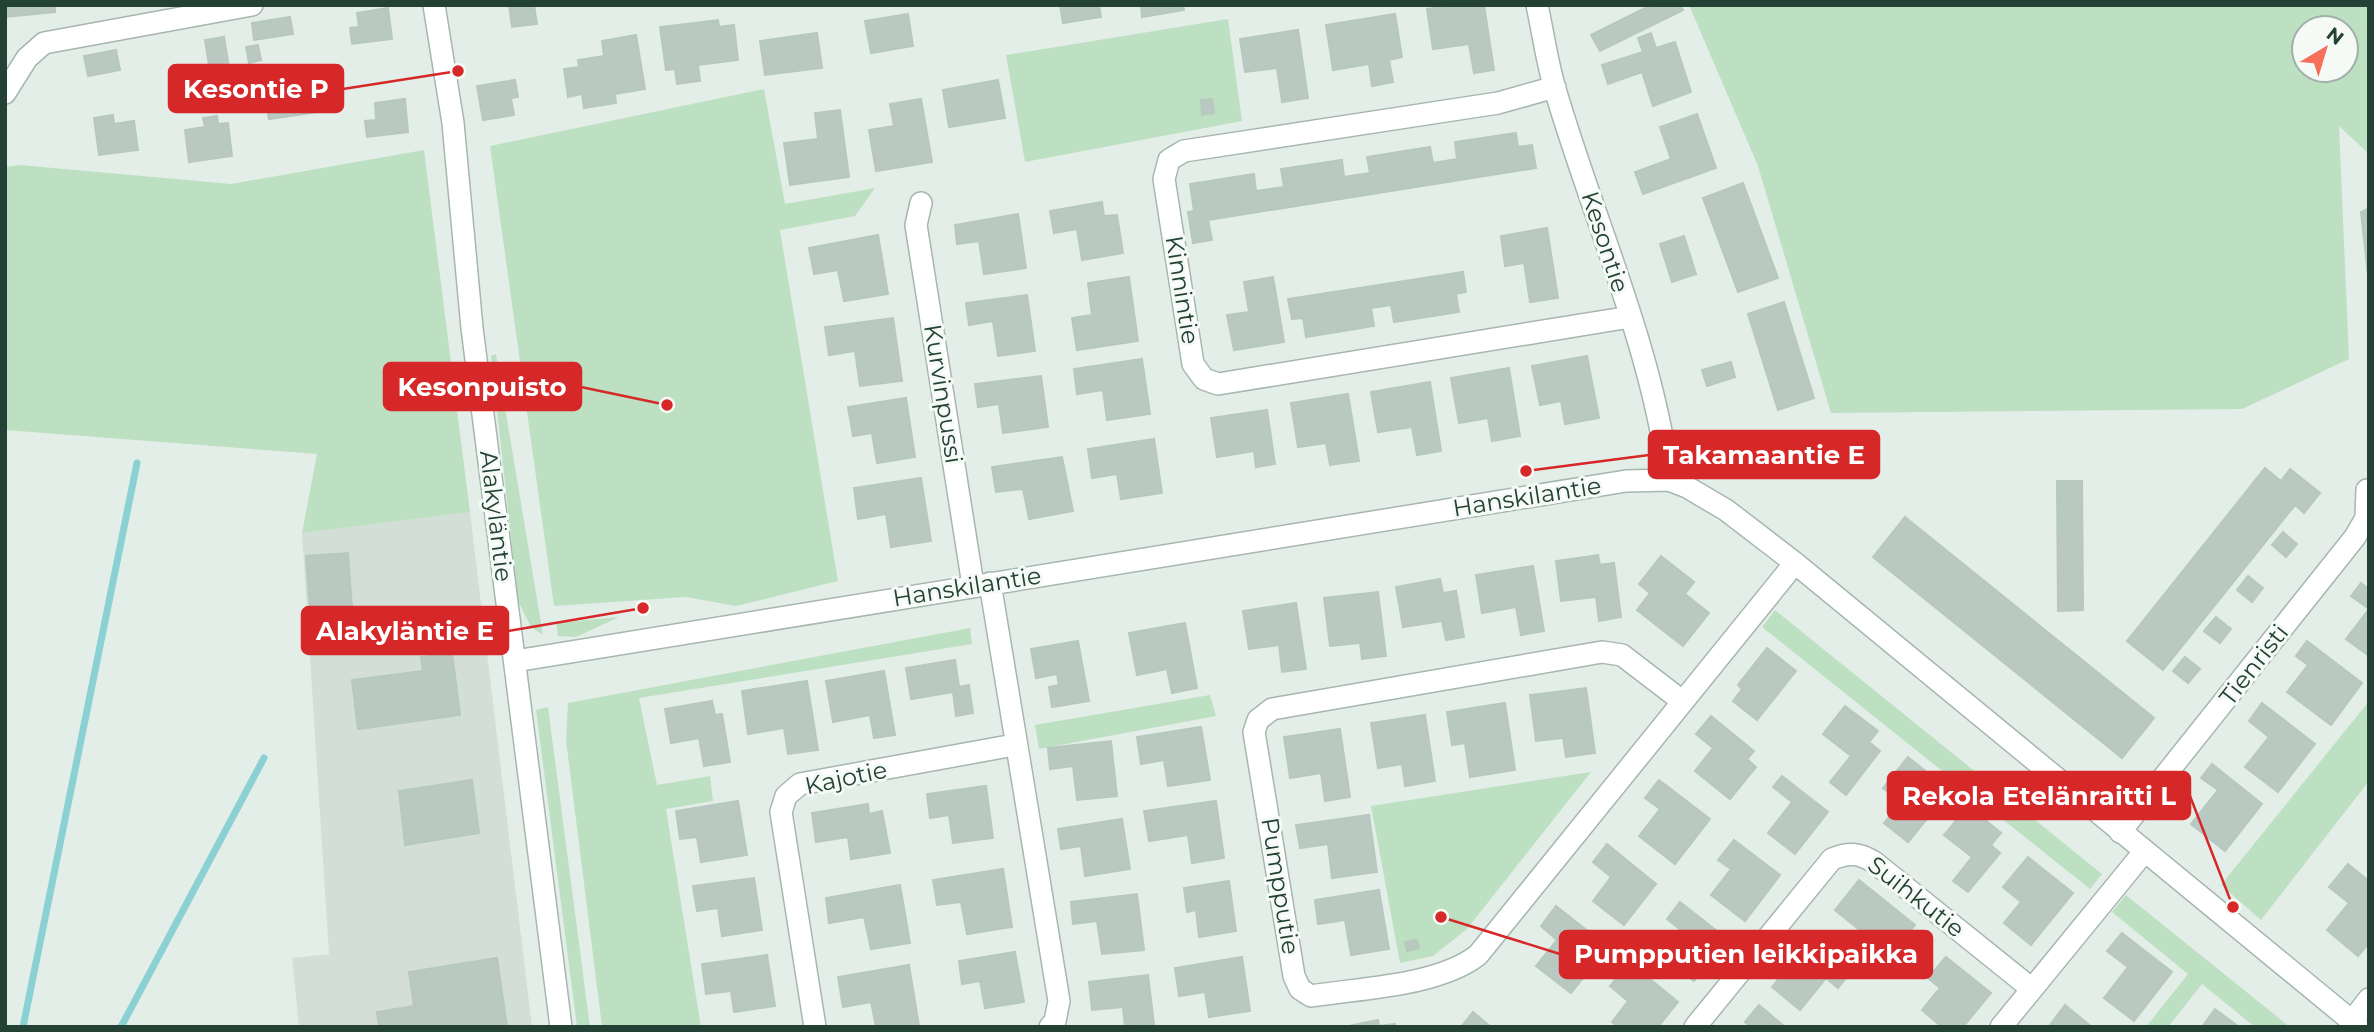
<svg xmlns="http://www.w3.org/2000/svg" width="2374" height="1032" font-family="Montserrat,sans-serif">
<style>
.built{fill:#d2ded7}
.green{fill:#bde0c2;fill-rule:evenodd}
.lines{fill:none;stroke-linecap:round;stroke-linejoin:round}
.stream{stroke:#8bd1d4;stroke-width:7}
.building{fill:#b9c9c1;stroke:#b6c8bf;stroke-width:2}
.minor-casing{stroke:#a6b7af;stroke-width:24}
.minor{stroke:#fff;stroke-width:21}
.labels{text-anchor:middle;stroke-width:6;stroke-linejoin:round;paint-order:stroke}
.street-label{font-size:24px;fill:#234135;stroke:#f5faf7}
.leader{fill:none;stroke:#d62828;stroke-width:2.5}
.callout-dot{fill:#d62828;stroke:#f5faf7;stroke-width:2.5}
.callout{fill:#d62828;stroke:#d62828;stroke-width:2.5}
.callout-label{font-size:26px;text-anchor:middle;font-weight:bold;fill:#fff}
</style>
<rect width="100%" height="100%" fill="#e4eee8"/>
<!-- built -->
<path class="built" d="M470 512 532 1027H299L292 958 329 954 302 533Z"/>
<!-- green -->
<path class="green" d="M1689 5H2369V154L2339 126 2349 359 2242 409 1831 413 1758 166ZM2304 28H2346V70H2304Z
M1228 19 1242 121 1025 162 1006 55Z
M764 89 785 204 875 188 855 216 780 230 838 581 736 606 686 597 554 606 490 146Z
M424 150 470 512 302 533 317 454 5 430V167L20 165 231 184Z
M496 354 543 635 531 627 518 601 491 356Z
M1775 610 2102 874 2090 889 1762 627Z
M619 617 576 637 558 636 556 623Z
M970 628 972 644 639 698 657 785 710 776 713 801 666 809 701 1027H602L566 740 568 703Z
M1210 695 1216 716 1039 749 1035 725Z
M2369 701V781L2261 920 2221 885Z
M548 707 590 1027H577L536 710Z
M1591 772 1467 929 1433 956 1400 963 1371 806Z
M2126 895 2290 1027H2255L2202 984 2168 1027H2146L2188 974 2112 912Z"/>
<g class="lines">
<!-- stream -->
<path class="stream" d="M23 1027 137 463
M121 1027 264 758"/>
</g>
<!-- building -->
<path class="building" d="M5 5H55V12L5 17Z
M509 5H534L537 24 512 27Z
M1060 5H1099L1101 17 1063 23Z
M1141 5H1183L1184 10 1142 17Z
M1453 5H1484L1494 70 1474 73 1469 44 1433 49 1427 9Z
M1651 5H1680L1683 10 1600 51 1591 35Z
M388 8 392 39 352 44 350 28 359 27 357 13Z
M908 14 913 46 871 53 865 21Z
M1395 14 1402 57 1389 60 1393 82 1372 86 1369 64 1333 70 1326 25Z
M290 17 293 34 254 40 252 23Z
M718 20 719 27 734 25 738 60 698 65 700 81 677 84 675 69 666 70 660 27Z
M1298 30 1308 98 1282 102 1277 68 1245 72 1240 39Z
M817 33 822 68 765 75 760 41Z
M1651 33 1656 48 1675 42 1691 92 1653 106 1642 72 1608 84 1602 65 1643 52 1638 38Z
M636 35 645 89 615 94 616 103 584 108 582 94 568 97 564 69 579 67 578 60 604 56 602 41Z
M224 37 229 68 210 72 205 40Z
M258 45 261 60 249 63 246 47Z
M116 50 120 70 88 76 84 56Z
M515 80 518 97 511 98 514 115 483 120 477 86Z
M998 80 1005 118 949 127 943 90Z
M297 96 298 104 316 101 318 112 269 119 266 100Z
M405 99 408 132 367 137 365 121 376 120 375 103Z
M921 99 932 162 876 171 869 130 894 126 890 104Z
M1212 99 1214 113 1202 115 1201 100Z
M840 110 849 177 790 185 784 143 818 139 815 113Z
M1697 114 1716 168 1643 194 1635 172 1671 159 1660 127Z
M113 115 114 124 134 121 138 150 99 155 94 118Z
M217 116 218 124 228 123 232 156 189 162 185 130 205 127 203 118Z
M1516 133 1518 147 1532 145 1536 168 1208 220 1212 240 1193 243 1188 212 1194 211 1190 184 1254 174 1256 191 1284 187 1281 169 1342 160 1344 177 1370 173 1367 157 1430 147 1433 163 1457 159 1455 142Z
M1743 183 1778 278 1738 292 1703 198Z
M1102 202 1104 216 1117 215 1123 253 1082 260 1077 229 1054 233 1050 211Z
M2369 208V284L2361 212Z
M1018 214 1026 268 984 274 979 241 957 244 955 225Z
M1547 228 1558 298 1530 302 1524 263 1505 266 1501 236Z
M878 235 888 294 844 301 838 270 814 274 809 248Z
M1684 236 1696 274 1672 282 1660 244Z
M1463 272 1466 292 1456 294 1459 312 1394 322 1391 305 1371 308 1374 326 1306 337 1303 318 1292 319 1288 299Z
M1129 277 1138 341 1077 350 1072 318 1092 315 1088 283Z
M1273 277 1284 342 1234 350 1227 315 1249 312 1244 282Z
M1027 295 1035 351 998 356 993 321 969 325 966 303Z
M1784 302 1814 398 1778 410 1748 314Z
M893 318 902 381 860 386 855 351 829 355 825 327Z
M1587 356 1599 418 1565 424 1561 401 1540 405 1532 366Z
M1142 359 1150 414 1107 420 1103 390 1077 394 1074 369Z
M1731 362 1735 377 1707 386 1702 370Z
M1509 368 1520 436 1492 441 1488 418 1459 423 1451 378Z
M1041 376 1048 427 1003 433 999 404 978 407 975 384Z
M1430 382 1441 451 1417 455 1412 427 1378 432 1371 392Z
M1348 394 1359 461 1330 465 1326 443 1298 447 1291 403Z
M906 398 915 457 877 463 872 433 853 436 848 407Z
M1267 410 1275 464 1256 467 1254 451 1217 457 1211 418Z
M1154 439 1162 493 1121 499 1117 474 1092 478 1088 449Z
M1062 457 1073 511 1029 519 1023 489 996 492 992 467Z
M2265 468 2281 481 2290 469 2320 493 2304 513 2295 505 2163 670 2127 641Z
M921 478 931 541 891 547 886 514 858 519 854 488Z
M2057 481H2082L2083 610 2058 611Z
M1905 517 2154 718 2122 758 1873 557Z
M2283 532 2297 544 2286 557 2272 545Z
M348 553 355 650 313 653 306 556Z
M1598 555 1600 565 1614 563 1621 617 1599 621 1596 597 1561 601 1556 561Z
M1661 556 1694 582 1685 594 1709 613 1683 646 1637 610 1650 593 1639 584Z
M1533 566 1544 631 1521 635 1516 607 1482 613 1476 575Z
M2248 576 2263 588 2252 602 2237 590Z
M1440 579 1443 593 1456 591 1464 637 1446 640 1442 621 1403 627 1396 587Z
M2361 583 2369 589V656L2346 639 2369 609 2351 596Z
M1378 592 1386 656 1362 659 1360 643 1330 646 1324 598Z
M1296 603 1306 669 1282 672 1279 645 1249 649 1243 611Z
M2216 617 2231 629 2220 643 2204 631Z
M1185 623 1197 688 1172 693 1167 669 1137 675 1129 633Z
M1078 641 1089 701 1052 707 1049 687 1059 685 1057 674 1036 678 1031 649Z
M2307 641 2362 683 2331 725 2287 692 2308 665 2296 656Z
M1767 648 1796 671 1757 720 1733 701 1742 689 1738 685Z
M452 653 460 715 358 729 352 680 423 671 421 657Z
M2185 657 2200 669 2188 683 2173 671Z
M955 660 959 687 969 685 973 713 956 716 953 692 911 699 906 668Z
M884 671 895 735 874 738 870 715 833 722 826 681Z
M807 681 818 750 788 754 784 728 748 734 742 691Z
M1586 688 1595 753 1566 757 1563 738 1536 741 1530 695Z
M712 701 715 715 722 714 730 762 704 766 699 738 671 743 665 709Z
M1505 703 1515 770 1470 777 1465 743 1452 745 1447 712Z
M2262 703 2315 744 2278 792 2245 767 2269 737 2249 721Z
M1845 706 1878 731 1869 742 1880 751 1846 795 1830 782 1851 756 1823 734Z
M1425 715 1435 781 1405 786 1402 764 1378 768 1371 723Z
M1711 716 1754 751 1747 759 1756 767 1730 799 1695 771 1713 748 1696 734Z
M1201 727 1210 780 1168 786 1164 760 1141 764 1137 737Z
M1340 729 1350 797 1325 801 1321 773 1290 778 1284 737Z
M1111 741 1117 796 1077 800 1073 766 1050 769 1048 748Z
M1908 757 1950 791 1908 842 1884 823 1901 802 1883 788Z
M2212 764 2262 804 2225 851 2191 824 2218 790 2201 778Z
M1782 776 1828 812 1795 854 1768 833 1792 802 1773 787Z
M472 780 479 833 405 845 399 791Z
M1659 780 1710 819 1675 864 1639 836 1660 809 1645 798Z
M986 786 993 838 953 843 949 815 930 818 927 794Z
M738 801 747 855 701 862 697 837 680 839 676 811Z
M1216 801 1224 858 1192 863 1188 835 1149 841 1144 811Z
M868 804 869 814 882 811 890 853 851 859 848 837 816 842 812 813Z
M1968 806 2001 833 1991 845 2000 853 1968 892 1953 881 1972 857 1944 835Z
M1369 815 1377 872 1332 878 1328 844 1300 848 1296 825Z
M1122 819 1130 869 1085 876 1081 846 1061 849 1058 829Z
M1734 840 1780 875 1745 921 1711 895 1731 869 1718 860Z
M1607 844 1656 884 1624 925 1593 901 1611 877 1593 862Z
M2028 857 2073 893 2031 945 2004 923 2021 902 2003 887Z
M2348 864 2369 881V943L2358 956 2327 930 2349 903 2329 887Z
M1003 869 1012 927 967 934 961 902 937 905 933 880Z
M754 878 762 930 722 936 718 908 697 911 693 886Z
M1859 880 1915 925 1877 972 1848 949 1862 932 1835 910Z
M1229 881 1236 931 1199 937 1196 910 1187 912 1184 888Z
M900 885 910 943 871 949 864 917 829 923 826 898Z
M1379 890 1389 949 1351 955 1345 920 1318 924 1315 900Z
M1137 894 1144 950 1102 954 1097 921 1073 924 1071 902Z
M1680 902 1727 939 1694 981 1667 960 1687 935 1667 919Z
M1556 906 1608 947 1571 993 1536 966 1557 940 1541 926Z
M2122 933 2172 972 2134 1021 2104 998 2128 967 2107 951Z
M1417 940 1419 948 1407 951 1405 942Z
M1806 945 1847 977 1838 988 1826 978 1800 1010 1772 987Z
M1015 952 1024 1002 985 1008 980 981 962 984 959 961Z
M767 955 775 1006 734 1012 731 991 706 994 702 964Z
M1242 957 1250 1011 1209 1017 1205 992 1179 996 1175 968Z
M1946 957 1991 993 1963 1027H1942L1922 1010 1940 988 1928 978Z
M497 958 507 1027H379L377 1012 414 1006 409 972Z
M1629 962 1678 1002 1658 1027H1618L1612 1022 1628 1001 1610 986Z
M909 965 919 1026 876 1027 871 1002 843 1007 838 977Z
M1148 975 1154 1024 1125 1027 1123 1007 1092 1010 1089 982Z
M1759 1005 1785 1027H1751L1745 1022Z
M2065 1005 2092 1027H2053L2050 1025Z
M2215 1009 2239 1027H2202Z
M1473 1012 1491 1027H1461Z
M1378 1020 1379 1026 1395 1024V1027H1344Z"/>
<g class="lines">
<defs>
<path id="minor" d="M434 5 453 123 472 328 561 1027
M1537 5C1543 33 1547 62 1555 89 1593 219 1652 345 1669 480
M1555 87 1498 103 1184 151 1169 160 1164 179 1193 364 1204 379 1218 384 1630 317
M5 93 27 58 44 43 252 5
M921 203 916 225 973 585
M990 583 1059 1001 1055 1021 1050 1027
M515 661 1626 481 1669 480 1687 487 1726 510 1795 563 2359 1027
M1682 701 1622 655 1602 652 1272 709 1258 720 1254 732 1294 976 1300 989 1311 996C1361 988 1438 986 1478 955L1795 563
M2120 832 2355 537 2366 518 2367 490
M2352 1021 2369 999
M815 1027 781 812 786 796 800 784 1014 745
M1695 1027 1832 859C1849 852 1859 853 1874 862L2032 989
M2001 1027 2144 852"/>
</defs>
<!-- minor casing -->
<use href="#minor" class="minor-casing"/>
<!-- minor -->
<use href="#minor" class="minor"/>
</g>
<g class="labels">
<!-- street labels -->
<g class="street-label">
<text transform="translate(1605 242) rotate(72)" y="8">Kesontie</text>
<text transform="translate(1182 290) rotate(81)" y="8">Kinnintie</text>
<text transform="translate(943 394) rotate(81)" y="8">Kurvinpussi</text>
<text transform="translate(1527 497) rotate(-9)" y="8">Hanskilantie</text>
<text transform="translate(496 516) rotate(83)" y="8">Alakyläntie</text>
<text transform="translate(967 587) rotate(-9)" y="8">Hanskilantie</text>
<text transform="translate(2254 665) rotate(-52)" y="8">Tienristi</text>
<text transform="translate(846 778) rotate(-12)" y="8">Kajotie</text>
<text transform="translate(1280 886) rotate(81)" y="8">Pumpputie</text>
<text transform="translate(1916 897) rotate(38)" y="8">Suihkutie</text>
</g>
</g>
<!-- callouts -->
<path class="leader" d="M458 71L343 89M667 405L581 387M1526 471L1649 455M643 608L508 631M2233 907L2190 796M1441 917L1560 954"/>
<g class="callout-dot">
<circle cx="458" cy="71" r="7"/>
<circle cx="667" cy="405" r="7"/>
<circle cx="1526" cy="471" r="7"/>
<circle cx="643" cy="608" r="7"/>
<circle cx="2233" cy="907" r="7"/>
<circle cx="1441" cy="917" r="7"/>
</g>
<g class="callout">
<rect x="169" y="65" width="174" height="47" rx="7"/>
<rect x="384" y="363" width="197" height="47" rx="7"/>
<rect x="1649" y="431" width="230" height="47" rx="7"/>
<rect x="302" y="607" width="206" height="47" rx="7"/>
<rect x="1888" y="772" width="302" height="47" rx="7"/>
<rect x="1560" y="931" width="372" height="47" rx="7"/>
</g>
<g class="callout-label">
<text x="256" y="98">Kesontie P</text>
<text x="482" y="396">Kesonpuisto</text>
<text x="1764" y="464">Takamaantie E</text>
<text x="405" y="640">Alakyläntie E</text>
<text x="2039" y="805">Rekola Etelänraitti L</text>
<text x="1746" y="963">Pumpputien leikkipaikka</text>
</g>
<!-- border -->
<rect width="2374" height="1032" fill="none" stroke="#234135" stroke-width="14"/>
<!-- north arrow -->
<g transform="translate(2325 49) rotate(38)"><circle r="33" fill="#f5faf7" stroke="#a1b0a9" stroke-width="2"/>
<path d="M0-5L12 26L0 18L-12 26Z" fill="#f66f5a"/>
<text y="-10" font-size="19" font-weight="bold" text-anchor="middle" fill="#234135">N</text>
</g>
</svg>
